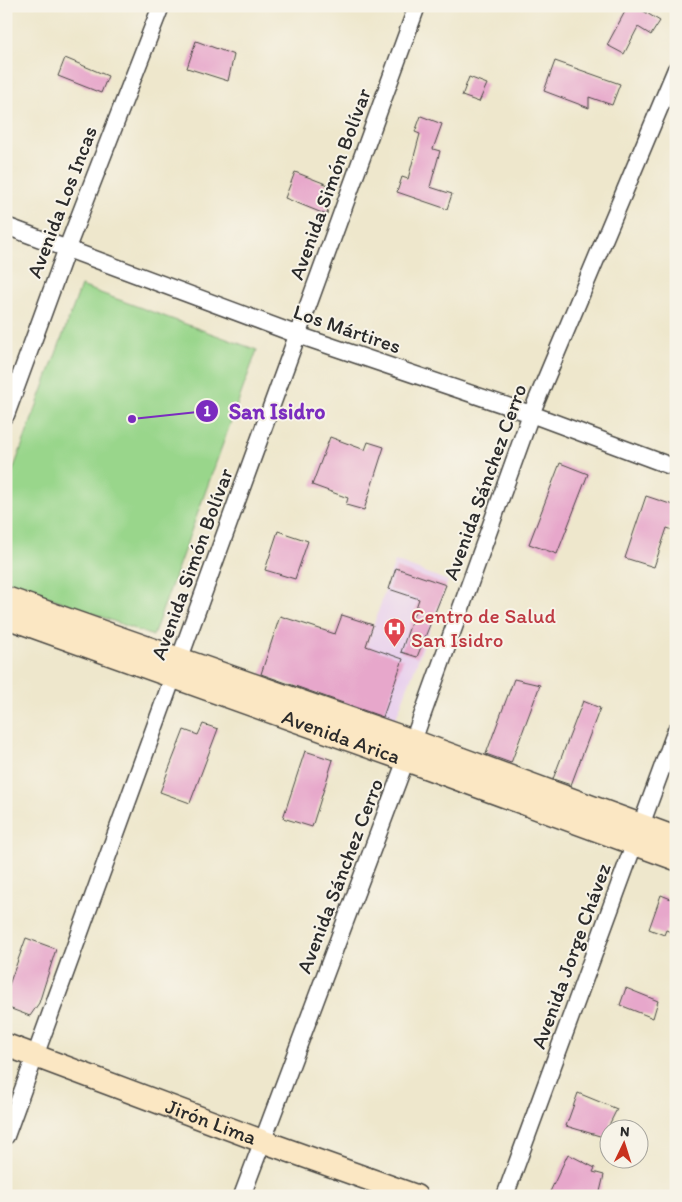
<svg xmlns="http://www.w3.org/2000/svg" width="682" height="1202" font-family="Itim,sans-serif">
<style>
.built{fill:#e9d1ed}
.green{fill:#99d68b;stroke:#62805b}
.building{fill:#e7a7cb}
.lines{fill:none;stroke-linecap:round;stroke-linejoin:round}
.street-casing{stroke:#484743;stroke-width:19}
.secondary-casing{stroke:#484743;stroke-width:25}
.street{stroke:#fff;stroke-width:16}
.secondary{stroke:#fbe7c3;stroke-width:22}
.labels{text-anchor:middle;stroke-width:4;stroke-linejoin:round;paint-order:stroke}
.street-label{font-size:21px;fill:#2b2b2b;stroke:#f7f3e8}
.health-label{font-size:21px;fill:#be3a42;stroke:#f7f3e8;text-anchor:start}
.leader{fill:none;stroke:#7b2cbf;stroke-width:2}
.callout-dot{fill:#7b2cbf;stroke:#f7f3e8;stroke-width:2}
.mark-label{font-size:15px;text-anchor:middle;font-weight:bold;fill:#fff}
.callout-label{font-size:22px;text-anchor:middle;font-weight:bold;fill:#7b2cbf;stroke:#f7f3e8;stroke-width:4;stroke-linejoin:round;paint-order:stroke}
</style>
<rect width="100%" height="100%" fill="#f7f3e8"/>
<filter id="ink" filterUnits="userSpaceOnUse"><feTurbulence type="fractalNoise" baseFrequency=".02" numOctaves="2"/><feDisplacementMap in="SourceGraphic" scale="10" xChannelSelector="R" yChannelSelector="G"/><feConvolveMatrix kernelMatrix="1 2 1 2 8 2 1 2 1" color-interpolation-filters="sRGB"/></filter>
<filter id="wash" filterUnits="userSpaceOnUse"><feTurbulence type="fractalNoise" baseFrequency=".0096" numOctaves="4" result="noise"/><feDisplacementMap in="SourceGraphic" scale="20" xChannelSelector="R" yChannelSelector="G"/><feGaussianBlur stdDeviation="1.12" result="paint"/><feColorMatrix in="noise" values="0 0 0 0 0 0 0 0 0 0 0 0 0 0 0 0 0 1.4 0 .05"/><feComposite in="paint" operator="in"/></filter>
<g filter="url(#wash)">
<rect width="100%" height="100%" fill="#eee7cc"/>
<!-- built -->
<path class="built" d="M395 561 448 581 396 718 382 726 344 713Z"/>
<!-- green -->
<path class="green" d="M81 286 257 350 153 636 6 581V489Z"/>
<g id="blocks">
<!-- building -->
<path class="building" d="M628 6H635L660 21 651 35 638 27 624 54 607 45Z
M196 41 234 55 228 81 187 68Z
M65 58 108 76 101 93 58 76Z
M555 61 620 84 612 105 589 97V108L544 91Z
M469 77 487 84 479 102 462 96Z
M421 116 442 124 433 149 440 151 430 187 452 194 447 209 397 192 402 177 408 179 420 134 415 132Z
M295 172 331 186 327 215 285 198Z
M330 437 365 450 368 442 384 447 364 510 346 505 348 498 312 485Z
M560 463 588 474 557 554 529 544Z
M646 496 676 506V531L667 528 654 567 625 558Z
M278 531 308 541 295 579 265 570Z
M396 568 446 585 417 657 401 652 419 599 389 589Z
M342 615 373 625 366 646 403 659 383 717 261 674 280 616 335 634Z
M514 679 540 685 511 763 486 754Z
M583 701 600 708 571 785 553 779Z
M203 724 218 729 190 803 160 792 184 730 198 735Z
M305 751 333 760 312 827 283 818Z
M661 895 676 901V934L666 930 664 935 649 929Z
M26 938 56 949 39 1003 30 1016 6 1007V993Z
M626 988 658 1001 653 1018 620 1005Z
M578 1093 617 1109 610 1123V1139L566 1126Z
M568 1154 595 1168 593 1172 604 1175 599 1196H548Z"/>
</g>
</g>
<g filter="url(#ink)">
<use href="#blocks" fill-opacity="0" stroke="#484743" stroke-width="1"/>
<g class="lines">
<defs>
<path id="street" d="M6 226 298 335 531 414 676 468
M6 415 67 248 161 6
M6 1136 417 6
M242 1196 413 741 531 414 676 69
M505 1196 676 730"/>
<g id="secondary">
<path d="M6 598 413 741 676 838"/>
<path id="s1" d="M6 617 406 760 676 859"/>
<path id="s2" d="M6 1045 262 1141 416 1196"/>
</g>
</defs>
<!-- street casing -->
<use href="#street" class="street-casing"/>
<!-- secondary casing -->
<use href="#secondary" class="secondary-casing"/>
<!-- street -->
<use href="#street" class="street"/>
<!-- secondary -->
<use href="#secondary" class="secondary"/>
</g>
</g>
<!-- icons -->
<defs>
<symbol id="hospital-pin" viewBox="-11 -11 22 30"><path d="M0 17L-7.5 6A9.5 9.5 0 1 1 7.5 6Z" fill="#e0444e" stroke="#f7f3e8"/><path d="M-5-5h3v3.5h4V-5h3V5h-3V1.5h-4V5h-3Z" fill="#fff"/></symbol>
</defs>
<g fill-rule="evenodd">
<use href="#hospital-pin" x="382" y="616" width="25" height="34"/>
</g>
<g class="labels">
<!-- street labels -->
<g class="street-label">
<text transform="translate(330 184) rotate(-70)" y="7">Avenida Simón Bolívar</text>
<text transform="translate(62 202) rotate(-69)" y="7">Avenida Los Incas</text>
<text transform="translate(347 329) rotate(19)" y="7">Los Mártires</text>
<text transform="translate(485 482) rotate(-70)" y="7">Avenida Sánchez Cerro</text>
<text transform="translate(192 564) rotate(-70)" y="7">Avenida Simón Bolívar</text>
<text dy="7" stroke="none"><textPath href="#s1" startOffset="356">Avenida Arica</textPath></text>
<text transform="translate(340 876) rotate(-69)" y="7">Avenida Sánchez Cerro</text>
<text transform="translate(571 956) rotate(-70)" y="7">Avenida Jorge Chávez</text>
<text dy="7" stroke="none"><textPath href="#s2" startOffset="219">Jirón Lima</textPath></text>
</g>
<!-- health labels -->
<g class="health-label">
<text x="411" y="623">Centro de Salud<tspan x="411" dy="24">San Isidro</tspan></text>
</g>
</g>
<!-- callouts -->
<path class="leader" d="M132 419L207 411"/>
<g class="callout-dot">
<circle cx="132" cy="419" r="5"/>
<circle cx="207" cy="411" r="12"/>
</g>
<g class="mark-label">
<text x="207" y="416">1</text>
</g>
<g class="callout-label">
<text x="277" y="419">San Isidro</text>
</g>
<!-- margin -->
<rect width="682" height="1202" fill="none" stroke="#f7f3e8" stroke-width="25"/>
<!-- north arrow -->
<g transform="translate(624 1144) rotate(4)"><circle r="24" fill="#f7f3e8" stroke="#a5a39c"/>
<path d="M0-4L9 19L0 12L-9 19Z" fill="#c8321e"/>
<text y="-8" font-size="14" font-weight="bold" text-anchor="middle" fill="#2b2b2b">N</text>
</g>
</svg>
